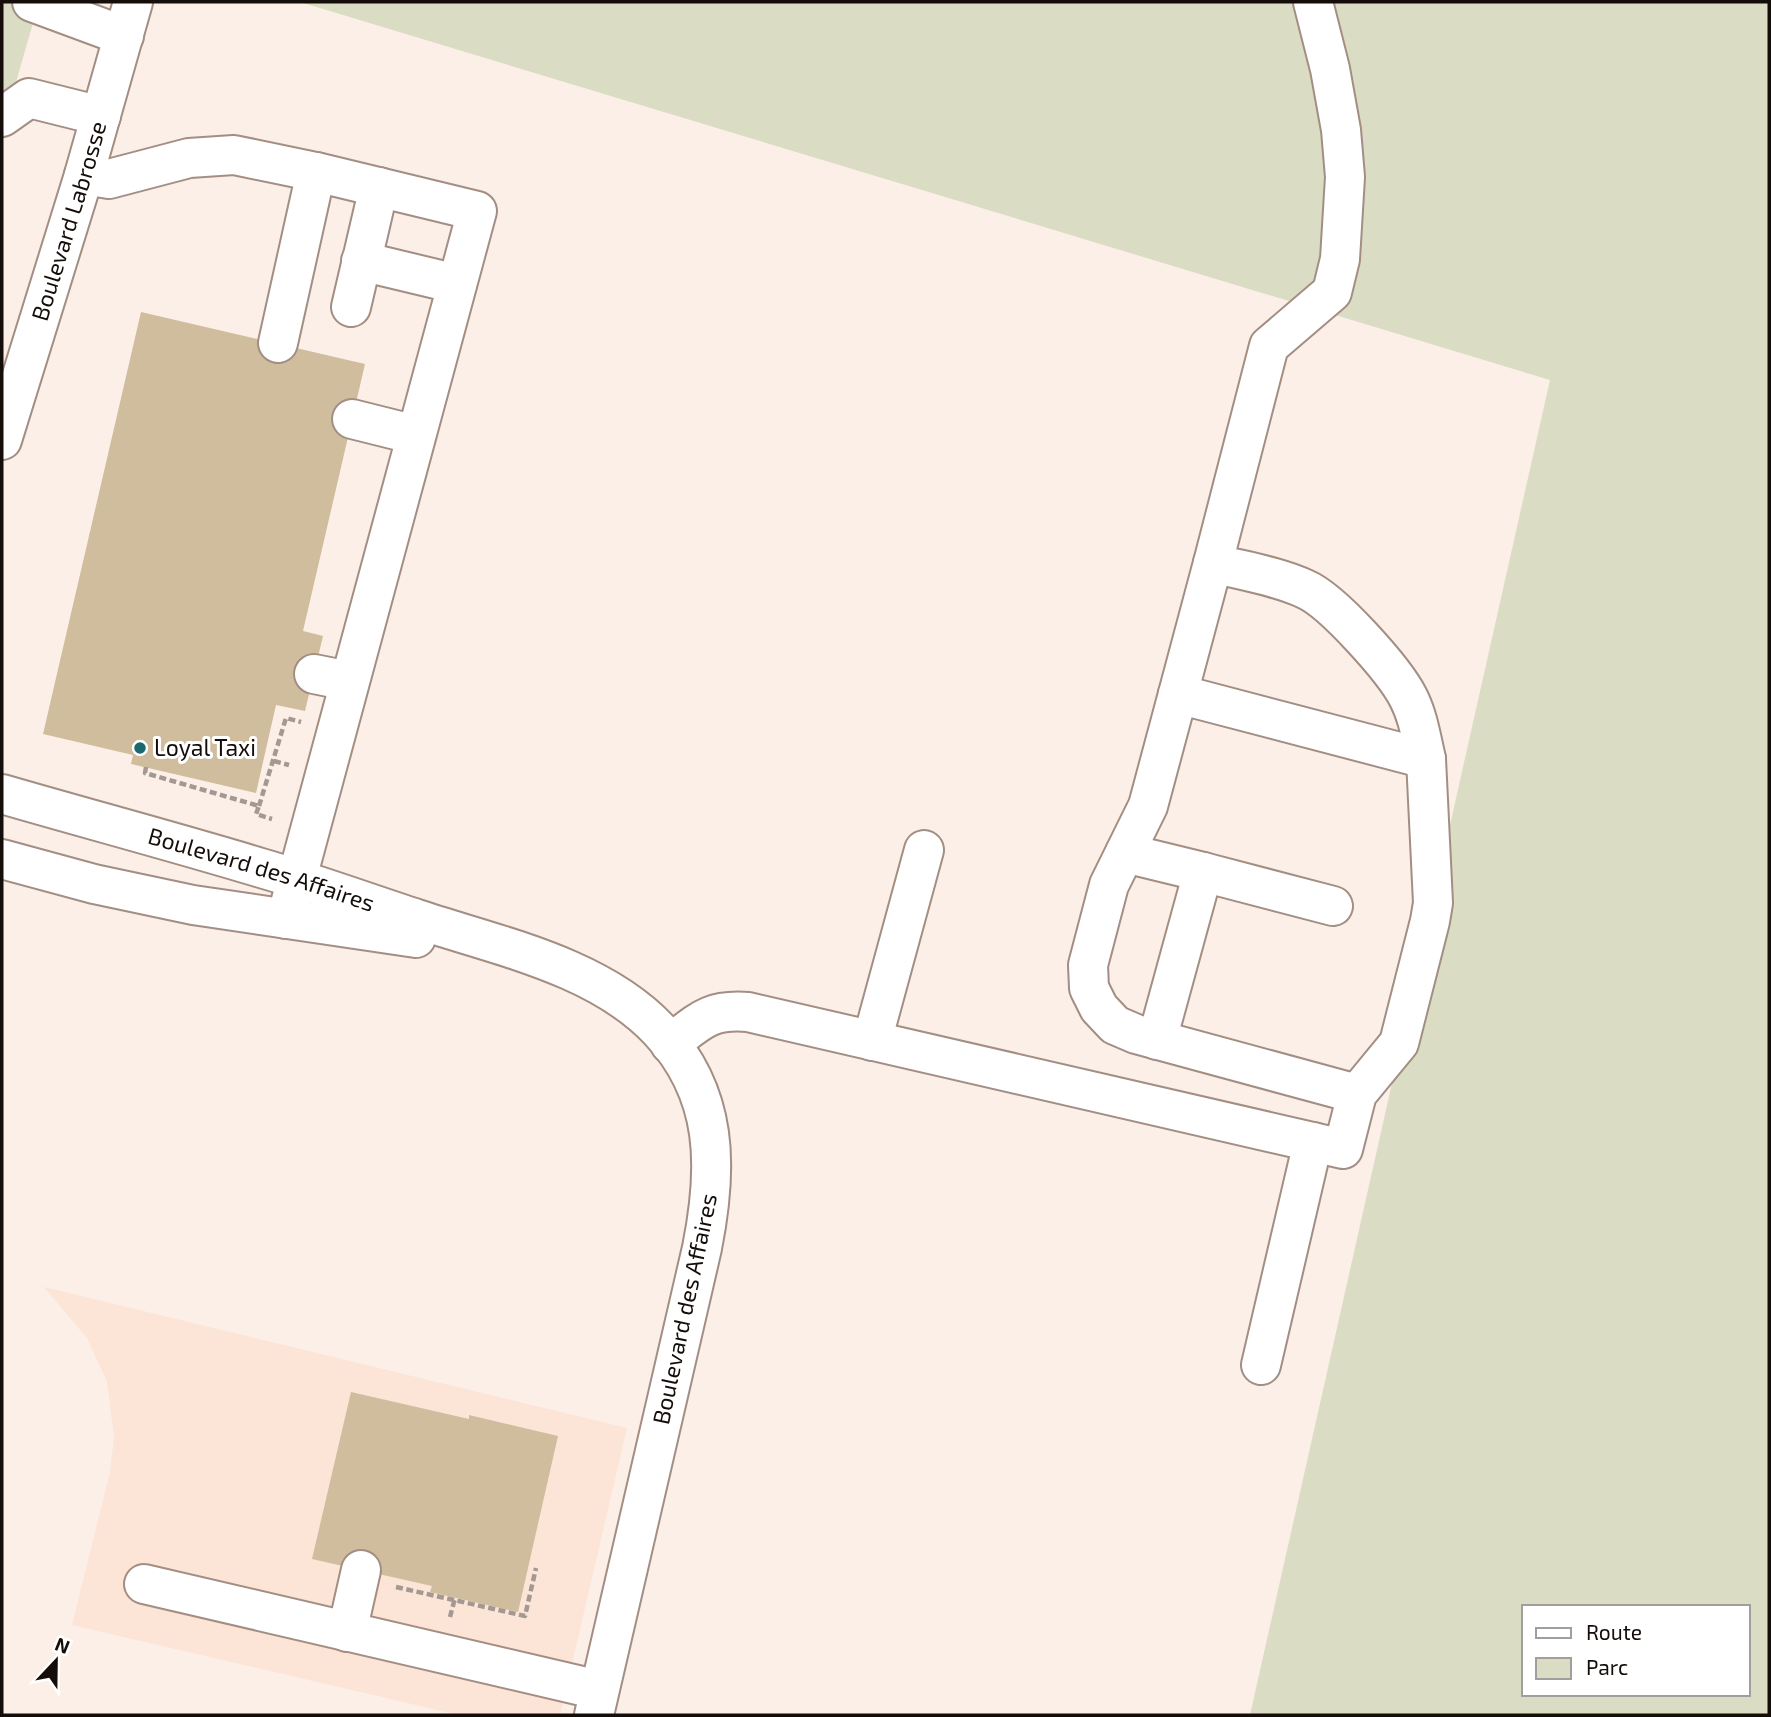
<svg xmlns="http://www.w3.org/2000/svg" width="1771" height="1717" font-family="'Exo 2',sans-serif">
<style>
.built{fill:#fce4d7}
.green{fill:#daddc3;fill-rule:evenodd}
.building{fill:#cfbd9e}
.lines{fill:none;stroke-linecap:round;stroke-linejoin:round}
.minor-casing{stroke:#a38e83;stroke-width:42}
.path{stroke:#a39992;stroke-width:4.5;stroke-dasharray:7 3.5;stroke-linecap:butt}
.minor{stroke:#fff;stroke-width:38}
.poi-dot{fill:#1c6870;stroke:#fff;stroke-width:2.5}
.labels{text-anchor:middle;stroke-width:6;stroke-linejoin:round;paint-order:stroke}
.street-label{font-size:23px;fill:#140d09;stroke:#fff}
.poi-label{font-size:23px;fill:#140d09;stroke:#fff;text-anchor:start}
</style>
<rect width="100%" height="100%" fill="#fcefe7"/>
<!-- built -->
<path class="built" d="M44 1287 627 1428 560 1715H459L72 1625 110 1472 114 1437 107 1382 87 1338Z"/>
<!-- green -->
<path class="green" d="M2 2H39L2 131Z
M300 2H1769V1715H1250L1550 380ZM1524 1607H1748V1694H1524Z"/>
<!-- building -->
<path class="building" d="M141 312 365 364 303 631 323 636 305 711 276 705 256 793 131 764 133 755 43 734Z
M351 1392 469 1419V1415L558 1436 518 1612 430 1592 432 1586 312 1559Z"/>
<g class="lines">
<defs>
<g id="minor">
<path d="M32 2 124 36"/>
<path d="M2 117 29 98 101 116"/>
<path d="M84 175 109 179 189 158 234 155 316 172 477 211 286 919"/>
<path d="M361 261 457 284"/>
<path d="M351 307 379 187"/>
<path d="M278 343 316 172"/>
<path d="M352 419 416 435"/>
<path id="s1" d="M2 440 84 175 133 2"/>
<path d="M1213 563 1269 346 1332 292 1340 259 1345 177 1341 130 1330 69 1313 2"/>
<path d="M314 674 349 681"/>
<path d="M1178 694 1213 563C1243 571 1277 576 1305 589 1333 601 1394 670 1408 697 1418 716 1421 737 1426 759"/>
<path id="s2" d="M2 794C88 819 175 842 261 868 313 883 365 902 417 919 498 946 599 966 659 1030 719 1094 718 1168 702 1248L594 1715"/>
<path d="M1125 853 1203 872 1157 1040"/>
<path d="M2 859 94 884 193 905 416 938"/>
<path d="M1203 872 1333 906"/>
<path d="M872 1041 924 850"/>
<path d="M670 1044C700 1021 709 1009 748 1012L1343 1149 1357 1094 1399 1043 1430 921 1433 903 1426 759 1178 694 1148 806 1109 885 1088 965 1089 988 1099 1008 1115 1025 1136 1034 1357 1094"/>
<path d="M1261 1365 1313 1142"/>
<path d="M144 1584 599 1690"/>
<path d="M347 1632 361 1570"/>
</g>
</defs>
<!-- minor casing -->
<use href="#minor" class="minor-casing"/>
<!-- path -->
<path class="path" d="M274 761 289 765
M146 767 145 773 259 806 256 814 272 819
M259 806 286 718 301 722
M396 1587 525 1616 536 1568
M450 1617 455 1598"/>
<!-- minor -->
<use href="#minor" class="minor"/>
</g>
<!-- markers -->
<circle class="poi-dot" cx="140" cy="748" r="7"/>
<g class="labels">
<!-- street labels -->
<g class="street-label">
<text dy="8" stroke="none"><textPath href="#s1" startOffset="229">Boulevard Labrosse</textPath></text>
<text dy="8" stroke="none"><textPath href="#s2" startOffset="270">Boulevard des Affaires</textPath></text>
<text transform="translate(685 1309) rotate(-78)" y="8">Boulevard des Affaires</text>
</g>
<!-- poi labels -->
<g class="poi-label">
<text x="154" y="756">Loyal Taxi</text>
</g>
</g>
<!-- border -->
<rect width="1771" height="1717" fill="none" stroke="#140d09" stroke-width="7"/>
<!-- legend -->
<rect x="1522" y="1605" width="228" height="91" fill="#ffffff" stroke="#a19e9d" stroke-width="2"/>
<rect x="1536" y="1628" width="35" height="10" fill="#ffffff" stroke="#a19e9d" stroke-width="2"/>
<text x="1586" y="1640" font-size="21" fill="#140d09">Route</text>
<rect x="1536" y="1658" width="35" height="21" fill="#daddc3" stroke="#a19e9d" stroke-width="2"/>
<text x="1586" y="1675" font-size="21" fill="#140d09">Parc</text>
<!-- north arrow -->
<g transform="translate(56 1661) rotate(22)" stroke="#ffffff" stroke-width="5" paint-order="stroke">
<path d="M0-5L12 26L0 18L-12 26Z" fill="#140d09"/>
<text y="-10" font-size="19" font-weight="bold" text-anchor="middle" fill="#140d09">N</text>
</g>
</svg>
